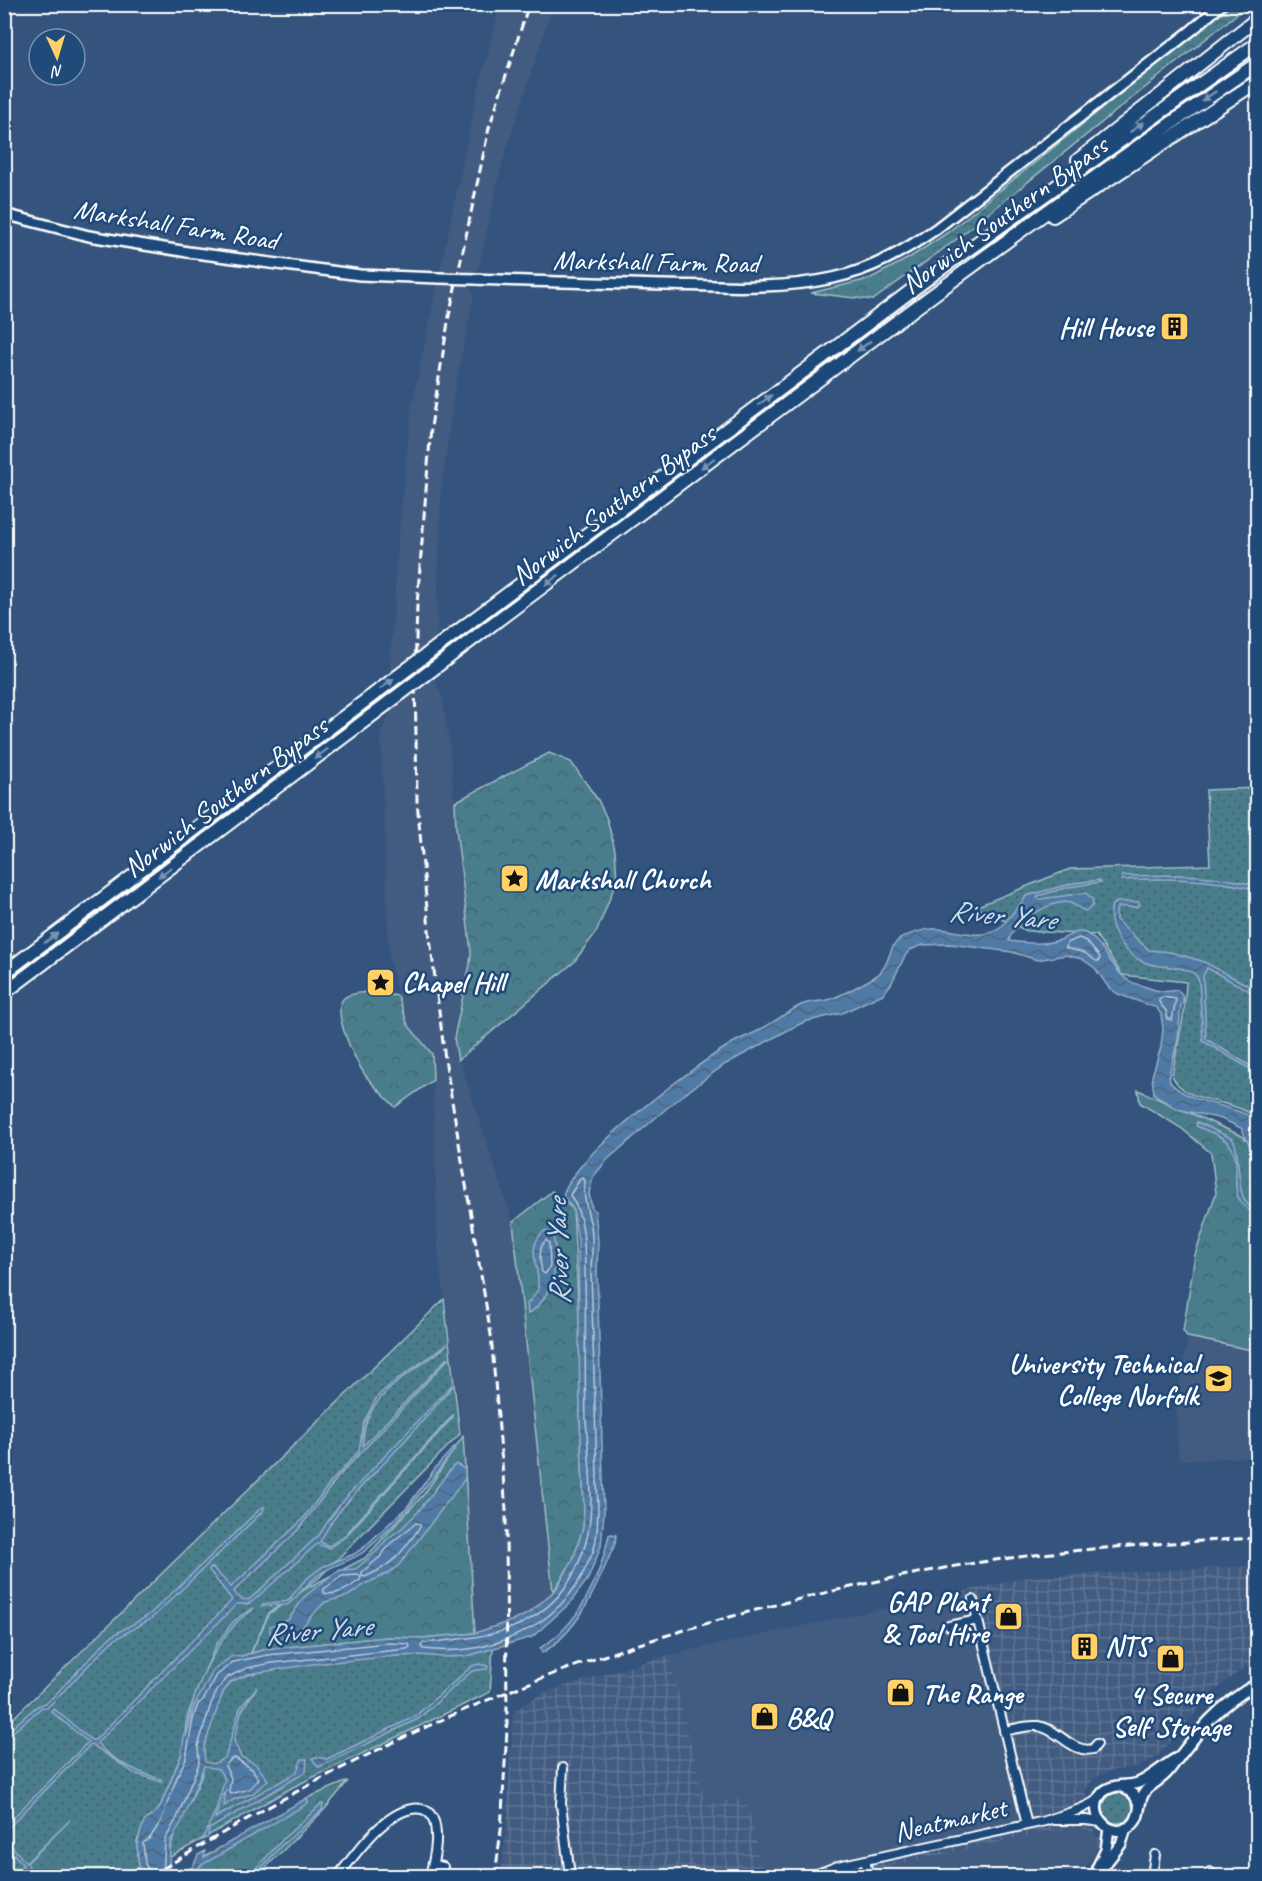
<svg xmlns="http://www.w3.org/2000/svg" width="1262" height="1881" font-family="Caveat,sans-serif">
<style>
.built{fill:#435c81}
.industrial{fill:url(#industrial-grid)}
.grass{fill:url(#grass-dots);stroke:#a4bec6;stroke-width:1.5}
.forest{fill:url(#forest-crowns);stroke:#a4bec6;stroke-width:1.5}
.water{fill:url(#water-waves);stroke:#96afc9;stroke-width:1.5}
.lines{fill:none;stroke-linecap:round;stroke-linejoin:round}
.shore{stroke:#b9cadb;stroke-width:1.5}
.minor-casing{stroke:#fff;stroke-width:12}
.tertiary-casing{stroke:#fff;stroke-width:14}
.trunk-casing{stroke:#fff;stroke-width:16}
.minor{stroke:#1f4a7a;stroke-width:8}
.tertiary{stroke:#1f4a7a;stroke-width:9}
.trunk{stroke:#1f4a7a;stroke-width:12}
.rail{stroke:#fff;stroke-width:3;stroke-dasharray:9 4.5;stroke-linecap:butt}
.tertiary-bridge-casing{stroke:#fff;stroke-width:14;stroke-linecap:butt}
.trunk-bridge-casing{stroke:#fff;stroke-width:16;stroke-linecap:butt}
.tertiary-bridge{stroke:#1f4a7a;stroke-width:9}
.trunk-bridge{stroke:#1f4a7a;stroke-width:12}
.oneway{fill:#7992af}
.labels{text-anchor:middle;stroke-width:5;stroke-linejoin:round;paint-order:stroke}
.street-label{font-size:28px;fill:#fff;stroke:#1f4a7a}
.poi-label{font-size:28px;font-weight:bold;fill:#fff;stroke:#1f4a7a;text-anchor:start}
.water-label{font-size:30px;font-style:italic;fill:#d3dee8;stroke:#1f4a7a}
</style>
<defs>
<pattern id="industrial-grid" width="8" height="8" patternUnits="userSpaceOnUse" patternTransform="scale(1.5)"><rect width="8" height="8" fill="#435c81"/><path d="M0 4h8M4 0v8" fill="none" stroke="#5f7494"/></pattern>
<pattern id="grass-dots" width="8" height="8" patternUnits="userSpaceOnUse" patternTransform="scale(1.5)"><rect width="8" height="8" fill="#487d8c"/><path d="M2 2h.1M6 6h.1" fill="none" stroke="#4a646c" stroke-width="1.8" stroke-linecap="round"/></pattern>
<pattern id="forest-crowns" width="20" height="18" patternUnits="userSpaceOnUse" patternTransform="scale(1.5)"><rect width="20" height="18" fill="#487d8c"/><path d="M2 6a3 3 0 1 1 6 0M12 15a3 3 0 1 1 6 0" fill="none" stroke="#4a646c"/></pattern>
<pattern id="water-waves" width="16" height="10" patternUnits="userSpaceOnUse" patternTransform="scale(1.5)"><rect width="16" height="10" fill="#507aa5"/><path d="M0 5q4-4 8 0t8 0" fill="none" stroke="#4e6378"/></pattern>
</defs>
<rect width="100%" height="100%" fill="#34547e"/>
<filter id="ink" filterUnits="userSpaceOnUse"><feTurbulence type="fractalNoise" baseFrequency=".0167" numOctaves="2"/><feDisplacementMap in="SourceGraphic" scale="12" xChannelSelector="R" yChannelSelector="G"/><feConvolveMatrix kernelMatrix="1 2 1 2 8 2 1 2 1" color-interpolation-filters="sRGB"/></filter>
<g filter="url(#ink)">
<!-- built -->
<path class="built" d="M500 5H553L502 163 478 269 474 271 470 288 474 295 455 387 441 490 435 680 442 697 450 750 456 828 471 952 454 1044 514 1225 539 1437 553 1592 529 1613 517 1619 475 1633 463 1436 438 1250 432 1054 408 1025 401 1008 389 955 381 732 390 713V671L398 542 412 405 478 91Z
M1188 1337 1257 1351V1457L1179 1460 1176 1406Z
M965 1591 1022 1820 776 1876H764L746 1798 705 1805 669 1655Z
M1075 1828 1094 1833 1098 1841 1094 1855 1079 1876H891V1866L1055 1830Z"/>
<!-- industrial -->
<path class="industrial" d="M1257 1566V1660L1241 1670 1214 1691 1157 1757 1137 1767 1109 1771 1098 1776 1089 1784 1085 1791 1093 1829 1100 1841 1094 1855 1098 1841 1096 1835 1088 1830 1075 1828 1055 1830 891 1866V1876H776L1022 1820 965 1591 1030 1577Z
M669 1655 705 1804 746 1798 764 1876H501L507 1818 513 1712 542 1693Z"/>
<!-- grass -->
<path class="grass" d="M1257 788V1119C1235 1097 1184 1106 1172 1075L1184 1012 1186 982 1122 975 1096 935 1027 931 975 907 1070 869 1210 865 1206 790Z
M444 1299 460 1434 319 1578 269 1613 251 1653 242 1656H232L194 1706 182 1753 159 1809 137 1840 139 1867 125 1876H5V1726Z
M493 1648 490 1692 293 1787 169 1858C171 1829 193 1802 202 1774 204 1765 202 1755 204 1747 207 1733 220 1693 229 1684 247 1665 385 1656 417 1655 433 1655 449 1658 466 1656 475 1654 484 1651 493 1648Z
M1103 1808a15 15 0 1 1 30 0a15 15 0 1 1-30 0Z"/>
<!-- forest -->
<path class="forest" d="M1232 4 1248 5 953 242 873 300 811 293 869 279 909 258 947 233Z
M549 753 571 762 598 800 607 819 615 850 617 880 597 931 574 962 458 1060 454 1038 470 964 471 952 456 828 455 802Z
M367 992 398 996 408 1025 432 1054 433 1080 395 1107C386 1097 374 1087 366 1076 356 1063 330 1011 344 998 350 993 360 993 367 992Z
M1138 1090 1242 1136 1257 1149V1351L1188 1337 1183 1331 1195 1255 1216 1193 1211 1153 1181 1128 1140 1103Z
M552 1191 573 1209 580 1335V1418L584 1508 583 1528 573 1560 553 1592 513 1222Z
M463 1436 475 1633 422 1638 387 1637 267 1649 251 1653 269 1614 307 1588 365 1558 425 1493Z
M348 1781 325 1809 257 1876H174L175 1874 198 1865 308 1802 307 1798Z"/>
<!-- water -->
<path class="water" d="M1180 875C1206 876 1233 879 1257 886V890C1212 878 1168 878 1121 880L1122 876Z
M1099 880 1101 882 1069 887 1038 896 1037 898 1040 899 1086 893 1093 900V905L1087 911C1080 910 1076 905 1070 903 1053 898 1012 923 1009 941 1026 943 1043 945 1060 940 1068 937 1077 929 1085 933 1103 941 1110 967 1125 978 1131 983 1139 985 1146 987 1157 991 1166 993 1178 990L1183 997V1003L1181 1005 1178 1039 1169 1075 1170 1082C1188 1104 1233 1104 1257 1120V1193L1253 1152 1241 1128 1222 1119 1177 1109 1154 1094 1152 1076 1161 1047 1163 1029 1161 1014 1157 1008 1118 994 1109 988 1095 968 1082 959 1066 955 1037 960 1012 952 950 944 923 945 910 950 905 956 891 984 883 994 842 1013 804 1022 788 1030 724 1065 675 1101 607 1160 593 1177 589 1193 592 1209 595 1210 598 1241 597 1270 604 1512 601 1546 588 1579 569 1604 532 1637 467 1656 443 1657 420 1655 395 1656 313 1664 248 1674 230 1682 223 1692 204 1747 205 1762 213 1764 225 1758 240 1708 257 1687 241 1712 234 1741 241 1757 256 1764 268 1780 252 1794 235 1799 224 1806 226 1789 215 1818 296 1773 302 1759H307L306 1772 209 1829 208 1837 202 1840 216 1810 225 1779 218 1769 204 1766 182 1821 170 1842 169 1876H143L144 1870 134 1876H125L139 1867 137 1845 140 1833 144 1822 159 1809 181 1756 187 1717 202 1677 216 1645 232 1623 240 1616 254 1608C249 1614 241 1617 236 1623 210 1652 189 1698 186 1737L194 1706 213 1671 232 1656H242L267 1649 387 1637 422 1638 475 1633 517 1619 529 1613 556 1589 573 1560 583 1528 584 1508 580 1418 578 1241 573 1209 563 1196C572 1156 692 1068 729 1045 738 1039 748 1036 758 1031 772 1023 786 1013 801 1005 809 1001 818 1002 827 1000 835 999 868 981 876 976 890 967 888 946 900 939 910 933 927 928 939 929 958 930 983 941 1000 928 1005 924 1008 918 1012 914 1017 907 1022 904 1026 896L1074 883Z
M1117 902H1139L1140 904 1137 907H1118L1116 911V920L1149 950 1170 952 1202 961 1257 990V995L1207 968 1203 976 1206 1039 1257 1070V1073L1203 1041 1199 981 1196 975C1183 965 1165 968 1150 964 1127 959 1105 928 1112 905Z
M1197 1122 1233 1139C1244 1161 1231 1201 1257 1211V1214C1222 1200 1244 1169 1232 1148 1225 1136 1207 1131 1196 1126Z
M544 1231 552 1233C561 1261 553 1298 528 1314L527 1304C531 1299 537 1294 538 1288 541 1269 524 1249 544 1231Z
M447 1344C442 1351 433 1356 426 1361 395 1383 362 1404 363 1446L447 1358H449L339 1476 297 1531 234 1591C238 1598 242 1601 250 1599L319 1535 333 1514 349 1494 452 1385 453 1386C432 1411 410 1435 388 1459 363 1485 336 1510 320 1542L329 1546 345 1535 453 1415V1417L345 1537 329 1548 317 1544 253 1601 248 1604H237L97 1743C113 1761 138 1773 161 1779L162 1782 134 1773 91 1744 5 1831V1826L88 1742 51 1711 53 1708 91 1740H95L232 1600 209 1570 210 1568H213L231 1587 302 1520 331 1482 359 1451 364 1422 377 1397 391 1384Z
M454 1447 455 1449C426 1486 403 1520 366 1550 352 1562 332 1564 317 1576 306 1584 298 1597 287 1605L261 1606 263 1604 288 1601 305 1580 322 1567 354 1554 364 1547 407 1507 436 1467Z
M456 1464 465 1469V1479L399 1565 387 1574 367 1583 348 1596 325 1602 313 1614 296 1635 287 1638H277L270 1633V1626L288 1620 304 1597 333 1574 340 1570 356 1569 376 1552 387 1539 402 1528 418 1512 453 1466Z
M264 1507 263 1511 151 1619 112 1641 50 1705 47 1708 42 1707 5 1739V1734L36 1707 49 1701 110 1637 149 1615 261 1508Z
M611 1534 616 1535 615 1544C597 1584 582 1629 542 1653L540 1648C579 1625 600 1578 609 1535Z
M479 1664 488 1666 487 1669 472 1671 418 1719 321 1766 318 1767 312 1758 316 1757 327 1759 414 1717 472 1666Z
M307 1798 308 1802 305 1805 200 1866 195 1876H189L198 1855 205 1851 204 1857Z
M323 1804 322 1810 281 1846 254 1876H249L282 1840 320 1805Z
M70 1820 27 1863 34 1876 24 1867 14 1876H11L23 1865 8 1847 5 1851 9 1843 26 1863Z"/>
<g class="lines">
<!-- shore -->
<path class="shore" d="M1079 938 1086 941 1100 957 1099 961H1096L1085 953 1066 948 1067 943Z
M1162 997 1176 999 1172 1020 1168 1019 1166 1011 1159 1002V999Z
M583 1178 585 1181C583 1195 586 1204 589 1218 594 1234 592 1253 591 1270L598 1511C597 1523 598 1536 594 1548 593 1554 589 1559 587 1565 560 1628 489 1657 423 1649L421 1646 423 1643C475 1637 523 1637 560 1594 575 1576 585 1551 589 1528 594 1492 588 1454 586 1419 584 1360 587 1300 584 1242 583 1225 579 1208 570 1195L580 1179Z
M546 1240 549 1243 550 1267 545 1274 542 1272C540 1263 538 1247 546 1240Z
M416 1523 420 1524V1527C402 1552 395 1564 365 1577L362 1576V1572L380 1557 391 1543Z
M358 1575 361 1577 360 1580C349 1588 338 1596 324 1593V1589L342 1576Z
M235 1758 252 1769 259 1779 249 1789 231 1794 229 1791 231 1778 225 1766 231 1759Z
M149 1876V1870L145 1864 143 1843 150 1838 161 1821 177 1777 186 1758 193 1719 198 1704 204 1699 217 1675 233 1662 268 1655 388 1643 409 1644 410 1647 407 1649 272 1663 247 1668 228 1677 218 1689 211 1704 198 1746 199 1763 196 1771 177 1818 165 1840 163 1876"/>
<defs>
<path id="minor" d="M973 1600 1027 1825
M949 1626 978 1620
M1004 1731C1015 1729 1026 1725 1038 1726 1059 1729 1072 1754 1093 1749L1097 1744
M563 1768 561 1804 570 1876
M1054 1820H1086L1101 1822
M865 1861 869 1876
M433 1865 443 1867
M338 1876C351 1860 364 1841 380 1827 400 1809 435 1793 436 1835 437 1849 433 1863 430 1876
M812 1876 838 1866 1045 1821C1063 1814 1082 1811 1097 1800
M1152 1876 1155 1855
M1209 1876 1210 1872"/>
<path id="tertiary" d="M4 214 89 236 188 252 360 275 439 278
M476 279C539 282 601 283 664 285 719 286 779 290 833 278 871 270 904 251 936 229L1192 30 1222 4
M1177 1758C1164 1765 1152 1777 1138 1783 1127 1787 1113 1783 1103 1792 1083 1813 1113 1844 1133 1824 1142 1815 1137 1800 1146 1790 1153 1783 1164 1778 1170 1769 1198 1732 1216 1707 1258 1683
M1121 1786 1134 1794 1139 1804
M1097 1868 1106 1850 1109 1828
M1096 1876 1121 1844 1126 1828"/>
<path id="trunk" d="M1078 160 1258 18
M1053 216 1258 81
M466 625 936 272 1258 43
M490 626C744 436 996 243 1258 63
M4 973 341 719
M4 993 367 719"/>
</defs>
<!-- minor casing -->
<use href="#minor" class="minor-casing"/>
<!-- tertiary casing -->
<use href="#tertiary" class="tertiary-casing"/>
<!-- trunk casing -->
<use href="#trunk" class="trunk-casing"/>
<!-- minor -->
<use href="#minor" class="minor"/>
<!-- tertiary -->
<use href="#tertiary" class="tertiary"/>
<!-- trunk -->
<use href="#trunk" class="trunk"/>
<!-- rail -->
<path class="rail" d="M151 1876C269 1803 393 1737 522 1686 648 1636 785 1599 918 1573 1030 1551 1144 1544 1258 1538
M495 1876 501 1830 507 1730 506 1510 491 1335 445 1059 429 930 417 801 415 674 417 605 431 427 449 316 489 128 529 4"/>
<defs>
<path id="tertiary-bridge" d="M439 278 476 279"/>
<path id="trunk-bridge" d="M341 719 466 625
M367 719 490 626"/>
</defs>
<!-- tertiary-bridge casing -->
<use href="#tertiary-bridge" class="tertiary-bridge-casing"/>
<!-- trunk-bridge casing -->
<use href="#trunk-bridge" class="trunk-bridge-casing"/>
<!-- tertiary-bridge -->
<use href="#tertiary-bridge" class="tertiary-bridge"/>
<!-- trunk-bridge -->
<use href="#trunk-bridge" class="trunk-bridge"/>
</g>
<!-- one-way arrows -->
<defs><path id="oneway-solid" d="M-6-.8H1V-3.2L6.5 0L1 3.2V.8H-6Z" transform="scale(1.5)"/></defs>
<g class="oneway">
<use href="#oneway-solid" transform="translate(1209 96) rotate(146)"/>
<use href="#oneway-solid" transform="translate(1137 127) rotate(-35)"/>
<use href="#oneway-solid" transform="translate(864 346) rotate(143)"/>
<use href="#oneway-solid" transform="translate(765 400) rotate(-37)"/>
<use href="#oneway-solid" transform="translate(708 463) rotate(143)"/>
<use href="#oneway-solid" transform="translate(552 580) rotate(143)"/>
<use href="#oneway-solid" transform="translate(387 684) rotate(-37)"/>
<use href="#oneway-solid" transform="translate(321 754) rotate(143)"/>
<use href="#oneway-solid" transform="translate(165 872) rotate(143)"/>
<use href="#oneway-solid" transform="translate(51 938) rotate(-37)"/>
</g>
</g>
<!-- icons -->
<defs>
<symbol id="building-square" viewBox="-11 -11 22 22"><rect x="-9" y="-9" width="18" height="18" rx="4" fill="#ffd166" stroke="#1f4a7a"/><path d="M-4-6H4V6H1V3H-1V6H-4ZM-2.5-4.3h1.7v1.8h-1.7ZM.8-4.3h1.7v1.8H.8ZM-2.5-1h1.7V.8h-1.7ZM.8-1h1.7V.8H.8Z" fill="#111"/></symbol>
<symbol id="sight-square" viewBox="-11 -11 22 22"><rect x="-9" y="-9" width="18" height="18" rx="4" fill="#ffd166" stroke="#1f4a7a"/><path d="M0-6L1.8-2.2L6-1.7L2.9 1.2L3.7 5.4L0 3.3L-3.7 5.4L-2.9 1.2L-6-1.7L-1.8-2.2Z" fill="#111"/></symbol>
<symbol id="school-square" viewBox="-11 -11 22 22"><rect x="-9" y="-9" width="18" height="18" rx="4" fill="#ffd166" stroke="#1f4a7a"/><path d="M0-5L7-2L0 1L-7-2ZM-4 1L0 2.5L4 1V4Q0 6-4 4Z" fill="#111"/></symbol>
<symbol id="shop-square" viewBox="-11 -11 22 22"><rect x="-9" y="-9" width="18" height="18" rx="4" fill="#ffd166" stroke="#1f4a7a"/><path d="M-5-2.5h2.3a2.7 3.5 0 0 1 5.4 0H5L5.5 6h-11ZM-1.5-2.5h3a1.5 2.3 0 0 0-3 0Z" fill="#111"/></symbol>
</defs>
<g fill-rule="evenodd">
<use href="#building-square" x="1158" y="310" width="33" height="33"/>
<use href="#sight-square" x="498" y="862" width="33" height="33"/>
<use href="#sight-square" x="364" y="966" width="33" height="33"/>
<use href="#school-square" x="1202" y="1362" width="33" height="33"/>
<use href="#shop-square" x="992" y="1600" width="33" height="33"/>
<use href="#building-square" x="1068" y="1630" width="33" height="33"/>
<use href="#shop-square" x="1154" y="1642" width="33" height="33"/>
<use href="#shop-square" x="884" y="1676" width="33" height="33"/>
<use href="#shop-square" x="748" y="1700" width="33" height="33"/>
</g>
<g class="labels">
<!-- street labels -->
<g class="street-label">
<text transform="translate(1004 214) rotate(-36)" y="10">Norwich Southern Bypass</text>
<text transform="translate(176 224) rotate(9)" y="10">Markshall Farm Road</text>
<text transform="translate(656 261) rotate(1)" y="10">Markshall Farm Road</text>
<text transform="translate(613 504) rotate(-37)" y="10">Norwich Southern Bypass</text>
<text transform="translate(225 796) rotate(-37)" y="10">Norwich Southern Bypass</text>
<text transform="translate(950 1819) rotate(-13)" y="10">Neatmarket</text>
</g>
<!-- poi labels -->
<g class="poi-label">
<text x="1153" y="337" text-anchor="end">Hill House</text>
<text x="535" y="889">Markshall Church</text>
<text x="402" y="992">Chapel Hill</text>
<text x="1198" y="1373" text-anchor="end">University Technical<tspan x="1198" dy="32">College Norfolk</tspan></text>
<text x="988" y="1611" text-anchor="end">GAP Plant<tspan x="988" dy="32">&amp; Tool Hire</tspan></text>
<text x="1105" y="1656">NTS</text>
<text x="922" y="1703">The Range</text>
<text x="1171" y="1704" text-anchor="middle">4 Secure<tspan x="1171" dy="32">Self Storage</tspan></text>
<text x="786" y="1727">B&amp;Q</text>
</g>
<!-- water labels -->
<g class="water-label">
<text transform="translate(1002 915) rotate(5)" y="10">River Yare</text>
<text transform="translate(558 1252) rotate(-92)" y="10">River Yare</text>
<text transform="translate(318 1630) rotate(-5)" y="10">River Yare</text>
</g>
</g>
<!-- margin -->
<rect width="1262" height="1881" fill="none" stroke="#1f4a7a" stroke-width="24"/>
<rect x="12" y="12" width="1238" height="1857" fill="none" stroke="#fff" stroke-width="2" filter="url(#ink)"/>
<!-- north arrow -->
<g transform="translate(57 57) rotate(176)"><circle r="28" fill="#1f4a7a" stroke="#7992af" stroke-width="1.5"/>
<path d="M0-4.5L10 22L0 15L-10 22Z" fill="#ffd166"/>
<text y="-9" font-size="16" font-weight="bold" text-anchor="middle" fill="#ffffff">N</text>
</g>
</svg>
